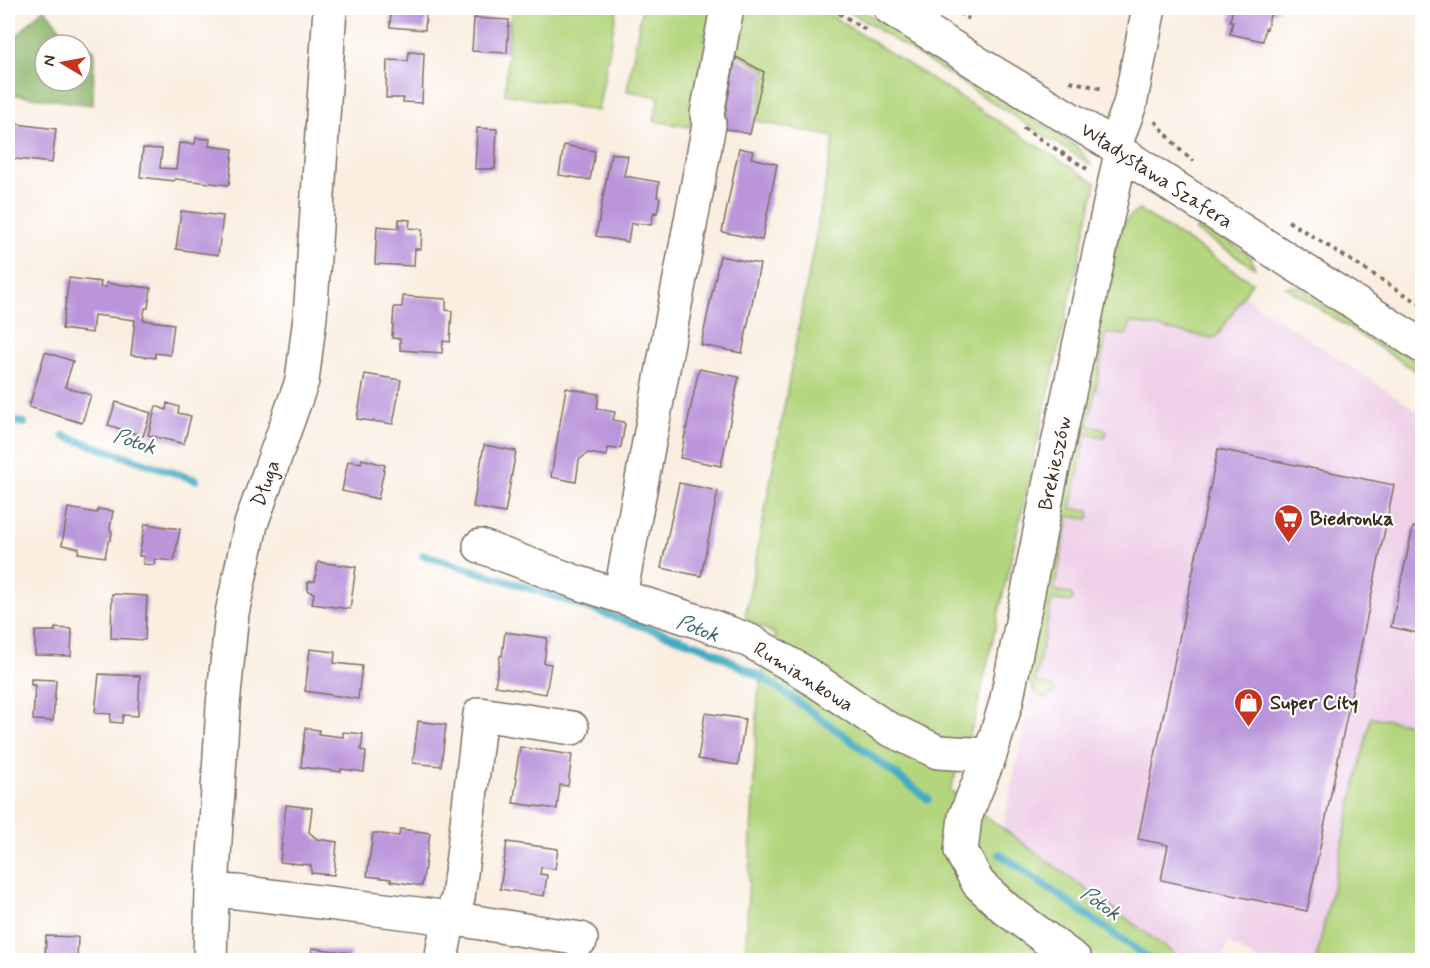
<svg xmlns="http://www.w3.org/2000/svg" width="1430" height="968" font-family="Mynerve,sans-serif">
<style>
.built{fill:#eed0e8}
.green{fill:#b3d57d;stroke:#77804e;stroke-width:1.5}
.forest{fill:#8eb66c;stroke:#647045;stroke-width:1.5;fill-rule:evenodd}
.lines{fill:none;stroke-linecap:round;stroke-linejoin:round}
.stream{stroke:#42abc1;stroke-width:8}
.building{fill:#ba95da}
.minor-casing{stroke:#7e6f62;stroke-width:36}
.path{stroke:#7e6f62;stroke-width:4;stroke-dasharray:4.5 4.5;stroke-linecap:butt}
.minor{stroke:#fff;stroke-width:33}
.labels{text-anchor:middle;stroke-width:4.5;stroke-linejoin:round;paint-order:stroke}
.street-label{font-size:20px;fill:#3b2a1e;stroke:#fff}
.poi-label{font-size:20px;font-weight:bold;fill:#3b2a1e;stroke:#fff;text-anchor:start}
.water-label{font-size:21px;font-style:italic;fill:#3e6467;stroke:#fff}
</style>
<rect width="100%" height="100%" fill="#fff"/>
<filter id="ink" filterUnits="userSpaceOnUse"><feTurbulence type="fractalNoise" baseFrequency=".0167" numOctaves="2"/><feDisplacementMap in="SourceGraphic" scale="12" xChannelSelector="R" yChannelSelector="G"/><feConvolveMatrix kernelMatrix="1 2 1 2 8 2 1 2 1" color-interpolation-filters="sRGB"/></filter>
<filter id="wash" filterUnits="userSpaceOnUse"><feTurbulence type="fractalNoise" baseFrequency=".008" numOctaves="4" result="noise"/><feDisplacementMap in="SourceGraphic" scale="24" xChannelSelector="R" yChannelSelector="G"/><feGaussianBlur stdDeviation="1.35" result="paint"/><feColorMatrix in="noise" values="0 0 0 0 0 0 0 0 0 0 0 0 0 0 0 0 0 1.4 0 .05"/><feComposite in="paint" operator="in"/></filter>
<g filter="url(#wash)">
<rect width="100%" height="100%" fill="#f9eee0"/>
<!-- built -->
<path class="built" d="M1142 228 1422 414V726L1371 717 1316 960H1257L1228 942 1223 960H1183L1003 830 1106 325Z"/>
<!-- green -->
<path class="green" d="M511 8H617L598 111 505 94Z
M642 8H712L690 127 654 121 659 97 627 91Z
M746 8H819L1096 183 974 722 950 790 1183 960H1033L1020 953 1019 960H745L758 696 764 669 776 635 745 618 834 137 756 121 766 71 737 54Z
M844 8H859L1058 134C1072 143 1083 150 1091 165Z
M1139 210 1252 282 1218 335 1215 337 1210 338 1131 322 1127 334 1124 335 1107 333 1088 425 1106 430 1107 433 1104 437 1086 434 1071 508 1088 511 1090 516 1088 519 1069 516 1054 590 1070 594 1073 597 1072 601 1068 602 1052 599 1035 682 1052 687 1054 689 1053 694 1045 698C1029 693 1028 676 1023 662L1120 226 1129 217Z
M1199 223 1243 251 1244 250 1251 258 1255 268 1196 231Z
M1294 286 1306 289 1307 292 1318 300 1422 365V375L1286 287Z
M1371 717 1422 726V942L1419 960H1316Z"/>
<!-- forest -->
<path class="forest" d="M44 8 66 36 94 50 93 105 8 94V45ZM45 45H81V81H45Z"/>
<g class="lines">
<!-- stream -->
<path class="stream" d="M8 420 24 423
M64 436 196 480
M423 555 514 583 704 647 768 681 845 736 928 799
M1000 854 1151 960"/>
</g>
<g id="blocks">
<!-- building -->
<path class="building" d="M391 8H440V13L426 12 425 30 390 27Z
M1233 8H1279L1278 10 1270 15 1267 29 1265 28 1263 41 1230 34 1233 21H1230Z
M474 18 509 20 507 53 472 51Z
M409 52 424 53 422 103 403 102 404 98H386L387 60 408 61Z
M736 57 764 72 750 134 722 128Z
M8 123 56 129 52 163 8 158Z
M477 128 497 129 495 169H475Z
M196 138 210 139 209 146 233 149 229 185 175 179 174 181 140 177 143 148 162 149 160 168 176 169 179 143 195 144Z
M564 145 595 151 590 180 559 175Z
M739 148 753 151 751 158 777 164 762 240 722 232Z
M611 153 628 156 624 176 659 182 657 197 660 198 657 213 654 212 651 225 637 223V225L631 223 628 242 596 236Z
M181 211 223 216 218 255 176 249Z
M399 219 410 220 409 228 422 229 421 249H415L414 266 375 264 377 226 399 228Z
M720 256 760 264 742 353 701 345Z
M69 278 101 282 100 287H106V283L151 288 148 308H145L143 320 174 324 170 355 155 353V358L131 355 135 320 94 315 92 333 62 329Z
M403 296 446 299V310L452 311 450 342 443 341 442 353 400 350V339L392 338 394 307H402Z
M45 352 73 361 65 387 91 395 82 423 29 407Z
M699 369 739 377 721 466 680 458Z
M365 374 401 380 393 424 357 419Z
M566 388 599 394 597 409 615 412 613 420 623 422 625 424 621 447 617 449 608 448 607 456 588 453 579 460 576 482 551 477Z
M116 402 151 413 143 436 108 425Z
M167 403 179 407 178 413 191 416 184 444 148 435 156 406 166 410Z
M484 445 516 451 505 513 473 507Z
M1218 449 1394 485 1307 911 1161 880 1168 845 1138 839Z
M362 459 385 465 378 499 342 491 348 461 361 463Z
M679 483 718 491 701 576 661 568Z
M68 508 97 513 98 509 113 511 110 529 112 532 111 539 108 542 105 557 78 553 79 548 62 545Z
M145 524 180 529 174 561 155 559 154 565 143 564 144 556H139Z
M1413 527 1422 529V634L1391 627Z
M318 562 356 567 350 609 312 604 314 593 308 591V582L315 581Z
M112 594 147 596 145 640 111 638Z
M55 628 72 629 71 656 35 655V631H55Z
M505 632 547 638 544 663 551 664 546 694 495 686 500 656H502Z
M310 649 335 652 334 663 362 666 358 699 305 691Z
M99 674 140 676 138 716 123 715 122 723 110 722 111 714 95 713Z
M31 679 56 680 53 721 33 720 35 685H31Z
M705 713 745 719 738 765 698 759Z
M418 721 446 725 441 766 413 763Z
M305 728 319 730 318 734 343 737V732L363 734 361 750 366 752 364 772 341 769V772L301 767Z
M520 747 572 755 568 786 560 785 557 809 513 803 517 779 515 778Z
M286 805 312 808 309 832 317 839 337 842 334 875 311 873V865L280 862Z
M400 829 430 833 422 886 391 881V879L367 876 373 833 399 836Z
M507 842 558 849 555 869 541 867 540 874 547 875 544 896 500 889Z
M46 936 78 937 77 960H45Z
M312 948 351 953 350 960H310Z"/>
</g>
</g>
<g filter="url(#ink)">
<use href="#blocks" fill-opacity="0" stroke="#7e6f62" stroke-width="1.5"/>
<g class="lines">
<defs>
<path id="minor" d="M890 8 979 64 1115 146 1121 153 1422 346
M1115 146 1130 104 1149 8
M480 546 576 582 697 621 750 641 800 670 885 727 938 752 990 755
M620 596 709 125 707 114 727 8
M212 891 237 892 450 918 581 939
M210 960 212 891 223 705 232 613 251 524 302 381 310 317 312 289 330 8
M442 960C443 938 450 919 458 898L480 714 572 728
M1075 960 1006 909 978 883 961 851 965 817 990 755 1006 703 1050 481 1121 153"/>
</defs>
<!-- minor casing -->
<use href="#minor" class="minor-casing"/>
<!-- path -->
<path class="path" d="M831 8 869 32
M951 8 969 19
M1070 81 1103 89
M1155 121 1182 152 1194 161
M1023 128 1087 169
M1288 221 1422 305"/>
<!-- minor -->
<use href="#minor" class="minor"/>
</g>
</g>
<!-- icons -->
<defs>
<symbol id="supermarket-pin" viewBox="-11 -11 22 30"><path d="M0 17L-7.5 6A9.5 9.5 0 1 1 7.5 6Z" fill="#c8321e" stroke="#fff"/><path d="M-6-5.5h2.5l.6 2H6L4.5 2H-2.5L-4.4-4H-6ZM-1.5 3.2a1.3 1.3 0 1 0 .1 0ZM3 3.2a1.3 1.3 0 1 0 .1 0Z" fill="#fff"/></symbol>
<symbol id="shop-pin" viewBox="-11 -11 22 30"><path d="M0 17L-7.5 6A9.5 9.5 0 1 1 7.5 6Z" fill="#c8321e" stroke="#fff"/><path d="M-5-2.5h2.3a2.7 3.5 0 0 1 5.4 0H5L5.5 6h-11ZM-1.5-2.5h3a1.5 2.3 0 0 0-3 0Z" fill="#fff"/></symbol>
</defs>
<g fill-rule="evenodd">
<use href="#supermarket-pin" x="1272" y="502" width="33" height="45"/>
<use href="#shop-pin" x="1232" y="686" width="33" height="45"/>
</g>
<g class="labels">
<!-- street labels -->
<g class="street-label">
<text transform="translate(1157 175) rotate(33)" y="7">Władysława Szafera</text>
<text transform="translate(1054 463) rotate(-78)" y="7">Brekieszów</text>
<text transform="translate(265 483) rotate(-70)" y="7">Długa</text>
<text transform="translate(804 676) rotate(32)" y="7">Rumiankowa</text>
</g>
<!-- poi labels -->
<g class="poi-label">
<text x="1310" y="525">Biedronka</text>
<text x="1270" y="709">Super City</text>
</g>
<!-- water labels -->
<g class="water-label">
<text transform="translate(135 441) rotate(18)" y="7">Potok</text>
<text transform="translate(698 628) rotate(21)" y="7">Potok</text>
<text transform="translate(1101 903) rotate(35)" y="7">Potok</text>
</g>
</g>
<!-- margin -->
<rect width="1430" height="968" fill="none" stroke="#fff" stroke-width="30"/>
<!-- north arrow -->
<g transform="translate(63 63) rotate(280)"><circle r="28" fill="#ffffff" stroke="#b1aaa5" stroke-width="1.5"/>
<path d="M0-4.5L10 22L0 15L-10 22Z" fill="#c8321e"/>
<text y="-9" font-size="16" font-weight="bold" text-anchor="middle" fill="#3b2a1e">N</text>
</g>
</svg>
